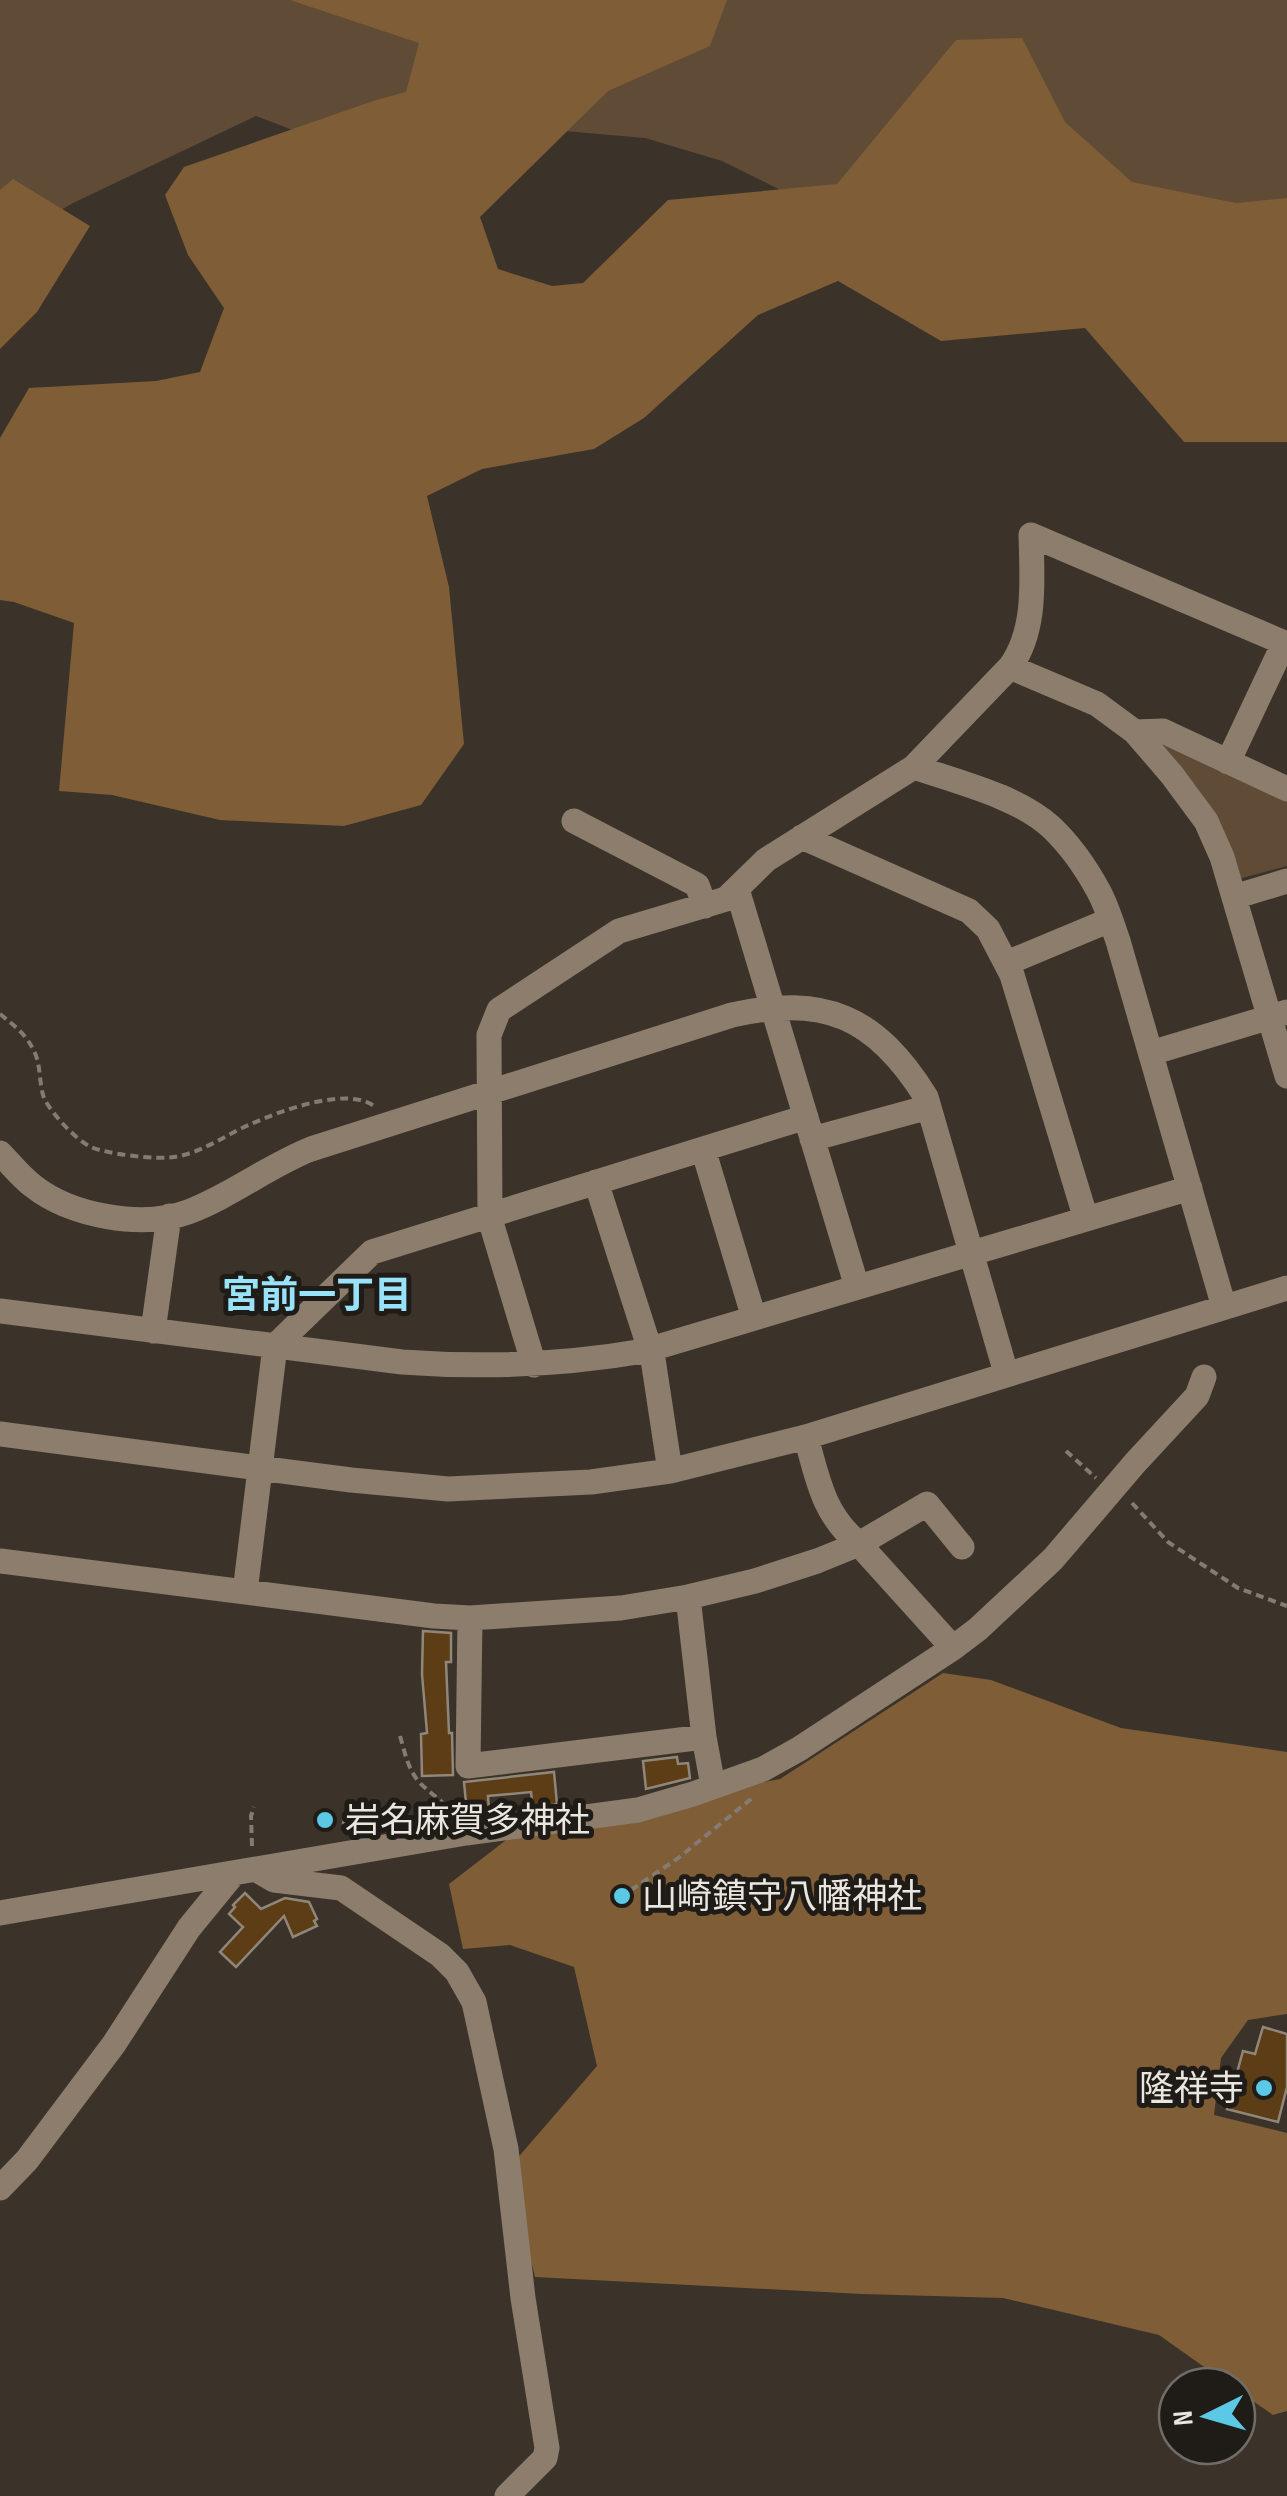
<svg xmlns="http://www.w3.org/2000/svg" width="1287" height="2496" font-family="'Sofia Sans Condensed','Noto Sans JP',sans-serif">
<style>
.green{fill:#604c36}
.forest{fill:#7e5d37}
.building{fill:#5c3d16;stroke:#90867a;stroke-width:2.5}
.lines{fill:none;stroke-linecap:round;stroke-linejoin:round}
.path{stroke:#847c74;stroke-width:4;stroke-dasharray:8 5;stroke-linecap:butt}
.minor{stroke:#8c7d6c;stroke-width:25}
.poi-dot{fill:#5bc8e6;stroke:#1f1b17;stroke-width:4}
.labels{text-anchor:middle;stroke-width:10;stroke-linejoin:round;paint-order:stroke}
.poi-label{font-size:35px;fill:#ebe5df;stroke:#1f1b17;text-anchor:start}
.neighbourhood-label{font-size:38px;font-weight:bold;fill:#99e3fa;stroke:#1f1b17}
</style>
<rect width="100%" height="100%" fill="#3b3329"/>
<!-- green -->
<path class="green" d="M0 0H1287V223L843 221 722 161 645 138 498 125 340 148 256 116 73 203 0 245Z
M1161 744 1287 793V866L1238 879Z"/>
<!-- forest -->
<path class="forest" d="M290 0H727L710 46 608 91 480 217 498 269 552 286 583 283 668 200 837 184 956 40 1022 38 1065 122 1132 182 1236 203 1287 198V442H1184L1085 328 941 341 838 281 758 315 644 418 594 449 482 469 427 496 449 587 464 744 421 805 344 826 220 820 112 795 59 791 74 623 14 602 0 600V438L29 388 156 381 200 372 224 308 188 255 165 195 184 167 376 100 406 92 419 43Z
M13 179 90 226 37 312 0 349V190Z
M943 1673 991 1680 1121 1728 1287 1752V2014L1248 2020 1221 2058 1214 2115 1287 2133V2411L1273 2415 1237 2390V2386H1231L1159 2335 1003 2298 862 2294 535 2277 508 2169 597 2066 574 1967 510 1945 463 1949 449 1884 527 1824 780 1779Z"/>
<!-- building -->
<path class="building" d="M423 1631 451 1633V1662H446L449 1733H452L453 1775 422 1776 421 1734 427 1733 422 1674Z
M677 1757 678 1764 688 1763 690 1778 646 1789 643 1761Z
M554 1772 557 1804 533 1808 531 1792 488 1796 489 1811 467 1813 464 1782Z
M245 1893 261 1909 285 1898 309 1902 317 1919 314 1921 317 1926 293 1937 284 1916 236 1967 220 1952 243 1927 229 1914 235 1907 233 1905Z
M1263 2027 1287 2034V2087L1278 2122 1227 2109 1243 2051 1255 2054Z"/>
<g class="lines">
<!-- path -->
<path class="path" d="M0 1014C15 1026 27 1035 35 1053 41 1067 39 1084 44 1098 51 1113 76 1140 91 1147 106 1154 158 1160 174 1157 202 1153 225 1135 251 1124 280 1111 346 1086 374 1106
M1066 1451 1096 1478
M1132 1503 1168 1542 1238 1588 1287 1606
M400 1736C405 1753 408 1770 420 1783 431 1794 443 1801 452 1813
M342 1822 365 1827
M252 1846 251 1816 254 1807
M631 1890 677 1859 751 1799"/>
<!-- minor -->
<path class="minor" d="M1010 667 1097 704 1135 732 1172 775 1206 821 1222 857 1287 1076
M1135 732 1163 731 1287 789
M1228 762 1284 643
M914 767C957 782 1017 796 1051 827 1069 844 1086 868 1098 890 1107 906 1112 924 1118 941L1224 1307
M574 821 697 885 705 906
M802 837 969 911 988 929 1012 975 1086 1219
M737 889 857 1287
M1234 897 1287 881
M1007 963 1110 920
M1151 1053 1287 1012
M812 1139 929 1107
M703 1149 754 1318
M0 1153C11 1164 21 1177 33 1186 71 1216 142 1229 188 1212 231 1196 268 1166 311 1149L732 1015C825 994 876 1017 926 1097L1006 1373
M596 1182 653 1359 670 1471
M0 1311 402 1362C484 1368 563 1365 644 1351L1190 1188
M153 1331 169 1216
M534 1365 490 1219 489 1035 499 1010 619 931 726 899 766 860 914 767 1010 667C1037 630 1032 579 1031 535L1287 644
M0 1434 351 1480 448 1489 591 1482 670 1471 806 1437 1287 1288
M806 1437C818 1480 823 1514 859 1544L953 1648 978 1629 1053 1559 1135 1463 1197 1396 1204 1377
M0 1561 434 1616 470 1618 621 1608 688 1597 755 1581 817 1561 859 1544 927 1504 962 1547
M245 1592 275 1346 372 1252 806 1117
M688 1597 704 1737 713 1786
M470 1618 468 1766 704 1737
M262 1873 274 1880 341 1888 440 1955 457 1972 474 2002 506 2149 523 2298 547 2448 545 2458 507 2496
M0 1913 466 1833 638 1810 693 1794 763 1769 799 1749 953 1648
M0 2188 27 2160 114 2044 189 1928 234 1873"/>
</g>
<!-- markers -->
<g class="poi-dot">
<circle cx="325" cy="1820" r="10"/>
<circle cx="622" cy="1896" r="10"/>
<circle cx="1264" cy="2088" r="10"/>
</g>
<g class="labels">
<!-- poi labels -->
<g class="poi-label">
<text x="345" y="1832">岩名麻賀多神社</text>
<text x="642" y="1908">山崎鎮守八幡神社</text>
<text x="1244" y="2100" text-anchor="end">隆祥寺</text>
</g>
<!-- neighbourhood labels -->
<g class="neighbourhood-label">
<text x="317" y="1308">宮前一丁目</text>
</g>
</g>
<!-- north arrow -->
<g transform="translate(1207 2416) rotate(265)"><circle r="48" fill="#1f1b17" stroke="#716c67" stroke-width="2.5"/>
<path d="M0-8L18 38L0 25L-18 38Z" fill="#5bc8e6"/>
<text y="-15" font-size="28" font-weight="bold" text-anchor="middle" fill="#ebe5df">N</text>
</g>
</svg>
